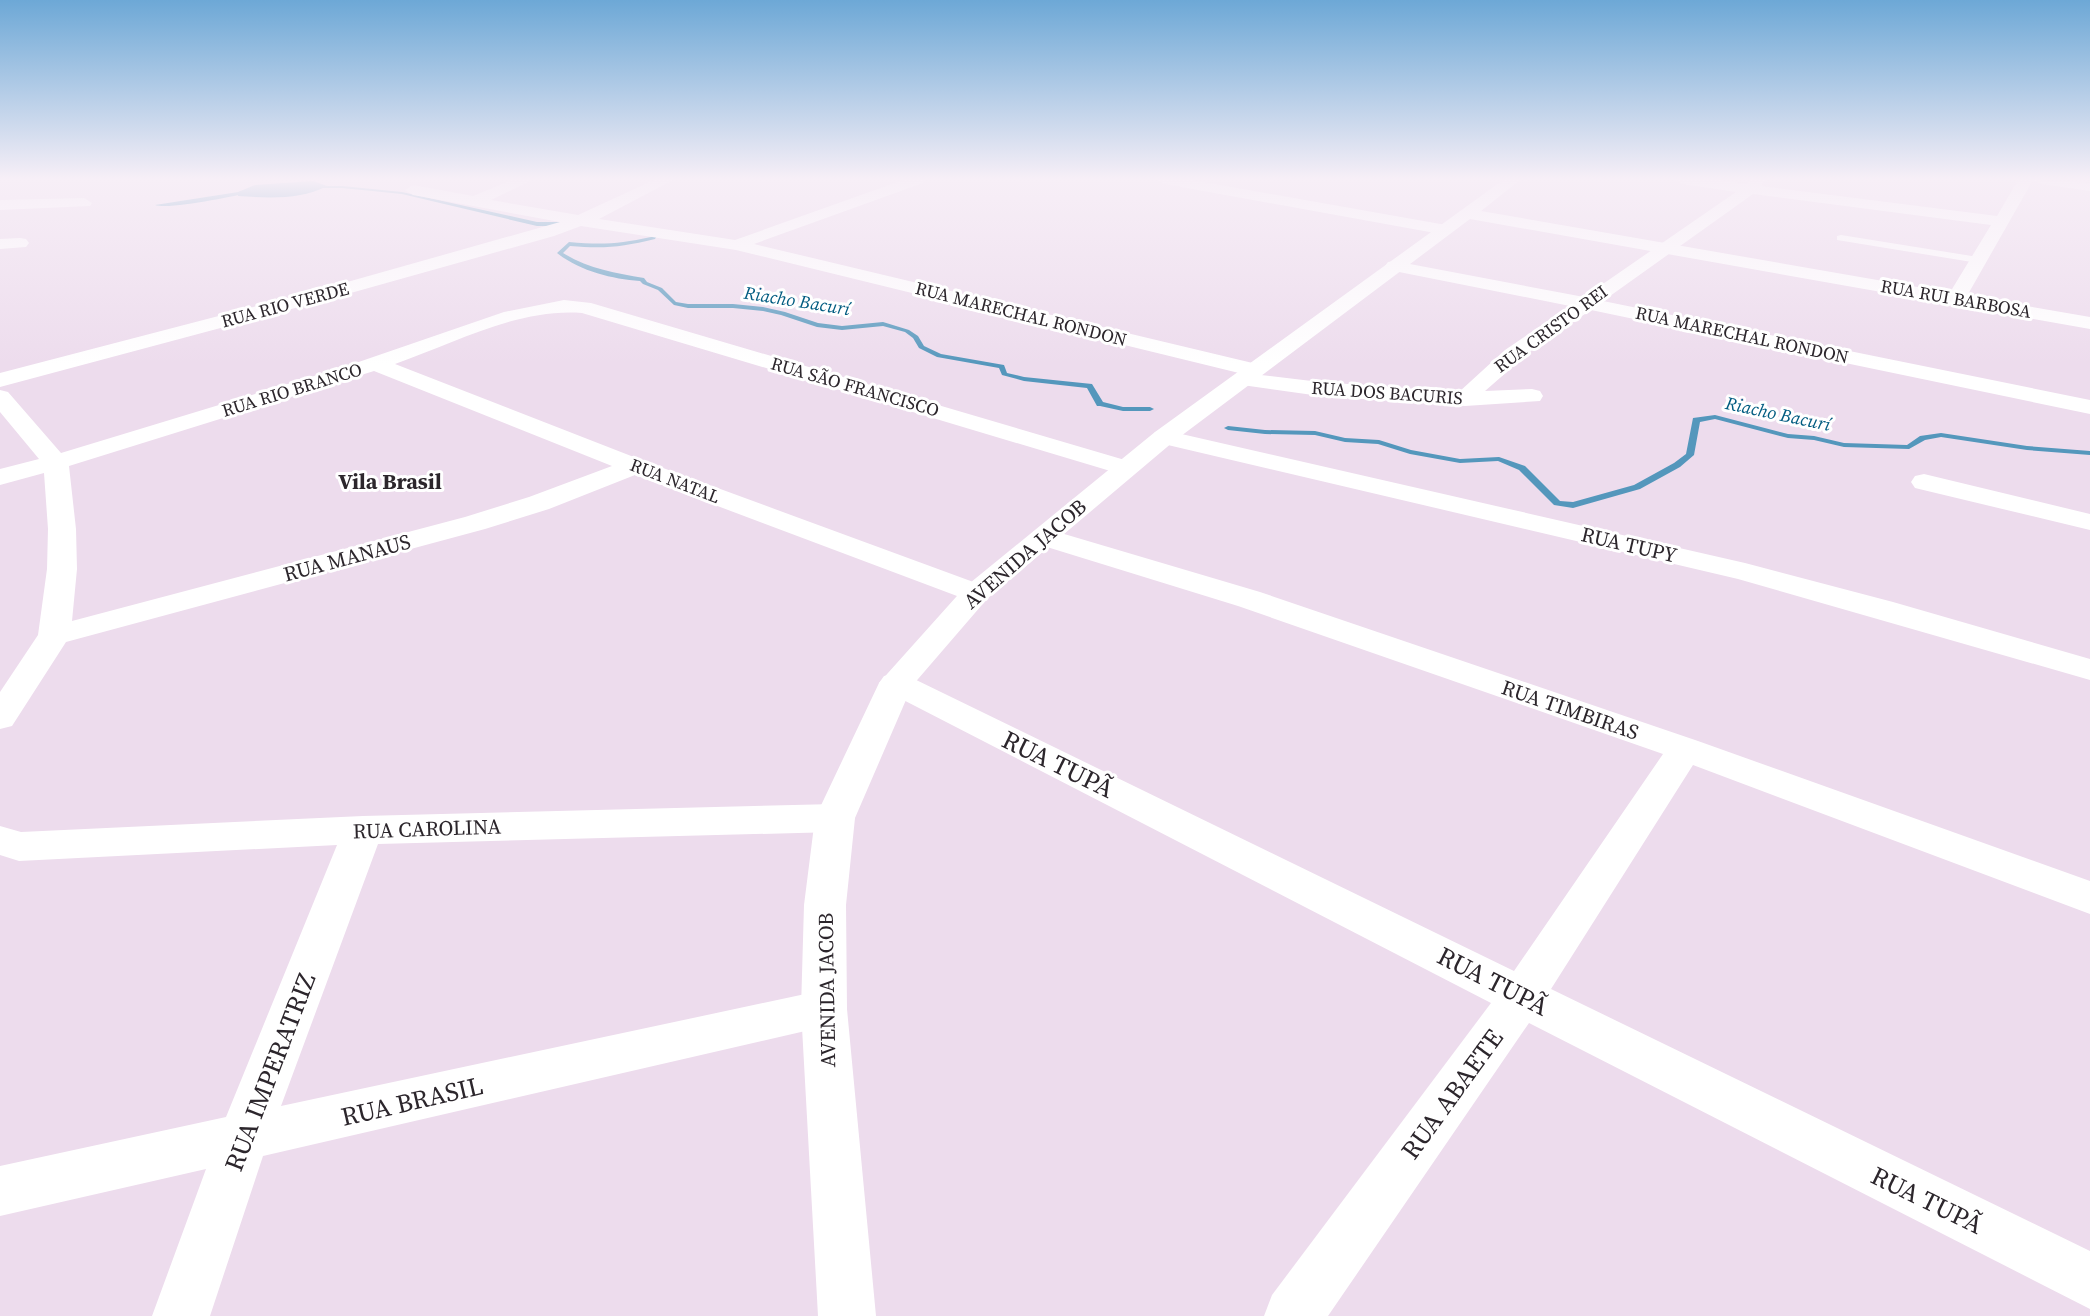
<svg xmlns="http://www.w3.org/2000/svg" width="2090" height="1316" font-family="'Source Serif 4',serif">
<style>
.water{fill:#5497bc}
.lines{fill:none;stroke-linecap:round;stroke-linejoin:round}
.stream{fill:#5497bc;fill-rule:evenodd}
.lane{fill:#fff;fill-rule:evenodd}
.street{fill:#fff;fill-rule:evenodd}
.secondary{fill:#fff;fill-rule:evenodd}
.labels{text-anchor:middle;stroke-width:6;stroke-linejoin:round;paint-order:stroke}
.far-street-label{font-size:18px;fill:#2c262c;stroke:#fff}
.far-water-label{font-size:18px;font-style:italic;fill:#005b80;stroke:#fff}
.street-label{font-size:21px;fill:#2c262c;stroke:#fff}
.far-district-label{font-size:22px;font-weight:bold;fill:#2c262c;stroke:#fff}
.near-street-label{font-size:26px;fill:#2c262c;stroke:#fff}
</style>
<rect width="100%" height="100%" fill="#eddced"/>
<!-- water -->
<path class="water" d="M313 181 327 186C302 200 267 198 238 196V192L255 185Z"/>
<g class="lines">
<!-- stream -->
<path class="stream" d="M314 186H342L402 192 537 222H568L571 224 568 226H537L402 194 342 188H312Z
M251 190 253 192C233 196 170 210 155 205Z
M646 232 658 234 655 239C622 247 605 249 570 246L563 253C589 269 615 273 644 278L647 282 662 288 676 302 688 304H733L763 307 785 312 818 323 842 326 883 322 909 330 918 336 924 346 941 354 1004 365 1007 373 1024 377 1092 384 1103 402 1123 407H1150L1154 409 1150 411H1123L1100 406H1097L1087 388 1024 381 1002 375 999 368 937 357 919 348 913 338 905 332 883 326 842 330 817 327 781 315 763 311 733 308H688L674 305 658 290 643 284 640 281C612 279 580 271 557 253L569 242C602 245 619 244 651 237L652 236 644 235Z
M1715 415 1788 434 1814 436 1844 443 1907 445 1920 436 1941 433 2027 446 2090 451V455L2027 450 1941 437 1925 440 1909 449 1844 447 1814 440 1788 438 1715 419 1700 422 1694 455 1680 467 1640 489 1573 508 1554 505 1519 470 1498 461 1460 463 1410 454 1378 444 1345 442 1315 435 1265 434 1228 430 1224 428 1228 426 1265 430 1315 431 1345 438 1379 440 1411 450 1460 459 1499 457 1525 466 1560 501 1573 502 1634 485 1674 463 1686 454 1693 418Z"/>
<!-- lane -->
<path class="lane" d="M1841 235 1978 257 1983 260 1978 263 1837 240V236Z"/>
<!-- street -->
<path class="street" d="M512 180H532L491 200 578 215 654 180H673L599 219 735 240 903 180H925L923 183 754 244 1261 365 1264 370 1261 375 1320 382 1459 392 1505 350 1570 306 1394 271 1388 270 1385 266 1388 262 1394 261 1584 297 1736 192 1682 184 1675 180H1718L1746 184 1750 180H1765L1761 186 1997 216 2018 180H2033L1963 303H1949L1946 299 1991 225 1753 194 1603 301 2090 400V414L1591 310 1533 349 1485 391 1532 389 1540 391 1543 396 1540 401 1465 406 1320 396 1235 384 1232 379 1239 373 736 250 581 226 554 236 340 296 0 387V373L326 288 560 222 413 195 405 190 413 185 473 196Z
M1158 180H1192L1446 225 1454 230 1446 235 1165 184Z
M84 198 92 203 90 206 0 210V200Z
M20 238 26 239 29 243 26 247 0 249V239Z
M564 300 591 303 1135 463 1139 468 1135 473 1126 476 1117 473 582 313C518 308 455 343 395 364L644 461 987 587 991 593 987 599 976 602 965 599 635 475 549 509 485 529 66 642 12 726 0 729V692L38 635 47 569 48 529 44 473 0 485V469L39 459 0 412V390L8 392 61 453 347 366 504 312ZM374 371 612 466 529 497 465 517 72 621 77 569 76 529 69 466Z
M1164 430 1745 563 1893 602 2090 659V680L1738 579 1155 442 1152 437 1155 432Z
M1924 474 2090 514V530L1915 488 1911 482 1915 476Z
M1044 528 1260 592 1698 741 2090 881V914L1693 765 1551 989 2090 1251V1309L1529 1023 1328 1316H1264L1272 1295 1491 1003 884 690 879 683 884 676 896 673 908 676 1514 971 1663 754 1238 606 1034 543 1030 537 1034 531Z
M835 804 849 808 855 818 849 828 835 832 378 844 281 1106 824 990 840 995 847 1009 840 1023 263 1156 210 1316H152L206 1169 0 1216V1166L226 1117 337 845 19 861 0 855V826L21 832 363 816Z"/>
<!-- secondary -->
<path class="secondary" d="M1503 180H1520L1481 211 2090 317V329L1470 219 1173 442 987 599 912 686 855 818 846 905 847 1009 876 1316H818L801 1009 804 905 815 818 879 683 965 587 1155 432Z
M2034 180 2090 183V191L2041 184Z"/>
</g>
<!-- sky -->
<linearGradient id="sky" x2="0" y2="1"><stop stop-color="#6da8d6"/><stop offset="0.49" stop-color="#f7eff7"/><stop offset="1" stop-color="#f7eff7" stop-opacity="0"/></linearGradient>
<rect width="2090" height="365" fill="url(#sky)"/>
<g class="labels">
<!-- far-street labels -->
<g class="far-street-label">
<text transform="translate(1956 299) rotate(10)" y="6">RUA RUI BARBOSA</text>
<text transform="translate(285 305) rotate(-15)" y="6">RUA RIO VERDE</text>
<text transform="translate(1021 314) rotate(14)" y="6">RUA MARECHAL RONDON</text>
<text transform="translate(1551 329) rotate(-36)" y="6">RUA CRISTO REI</text>
<text transform="translate(1742 335) rotate(12)" y="6">RUA MARECHAL RONDON</text>
<text transform="translate(855 387) rotate(16)" y="6">RUA SÃO FRANCISCO</text>
<text transform="translate(292 390) rotate(-17)" y="6">RUA RIO BRANCO</text>
<text transform="translate(1387 393) rotate(4)" y="6">RUA DOS BACURIS</text>
<text transform="translate(675 481) rotate(21)" y="6">RUA NATAL</text>
</g>
<!-- far-water labels -->
<g class="far-water-label">
<text transform="translate(797 301) rotate(9)" y="6">Riacho Bacurí</text>
<text transform="translate(1778 414) rotate(12)" y="6">Riacho Bacurí</text>
</g>
<!-- street labels -->
<g class="street-label">
<text transform="translate(1629 545) rotate(13)" y="7">RUA TUPY</text>
<text transform="translate(1025 554) rotate(-41)" y="7">AVENIDA JACOB</text>
<text transform="translate(347 558) rotate(-15)" y="7">RUA MANAUS</text>
<text transform="translate(1570 710) rotate(19)" y="7">RUA TIMBIRAS</text>
<text transform="translate(427 829) rotate(-2)" y="7">RUA CAROLINA</text>
<text transform="translate(827 990) rotate(-91)" y="7">AVENIDA JACOB</text>
</g>
<!-- far-district labels -->
<g class="far-district-label">
<text x="390" y="489">Vila Brasil</text>
</g>
<!-- near-street labels -->
<g class="near-street-label">
<text transform="translate(1058 764) rotate(26)" y="9">RUA TUPÃ</text>
<text transform="translate(1493 981) rotate(27)" y="9">RUA TUPÃ</text>
<text transform="translate(270 1072) rotate(-69)" y="9">RUA IMPERATRIZ</text>
<text transform="translate(1452 1094) rotate(-54)" y="9">RUA ABAETE</text>
<text transform="translate(412 1101) rotate(-13)" y="9">RUA BRASIL</text>
<text transform="translate(1927 1200) rotate(26)" y="9">RUA TUPÃ</text>
</g>
</g>
</svg>
